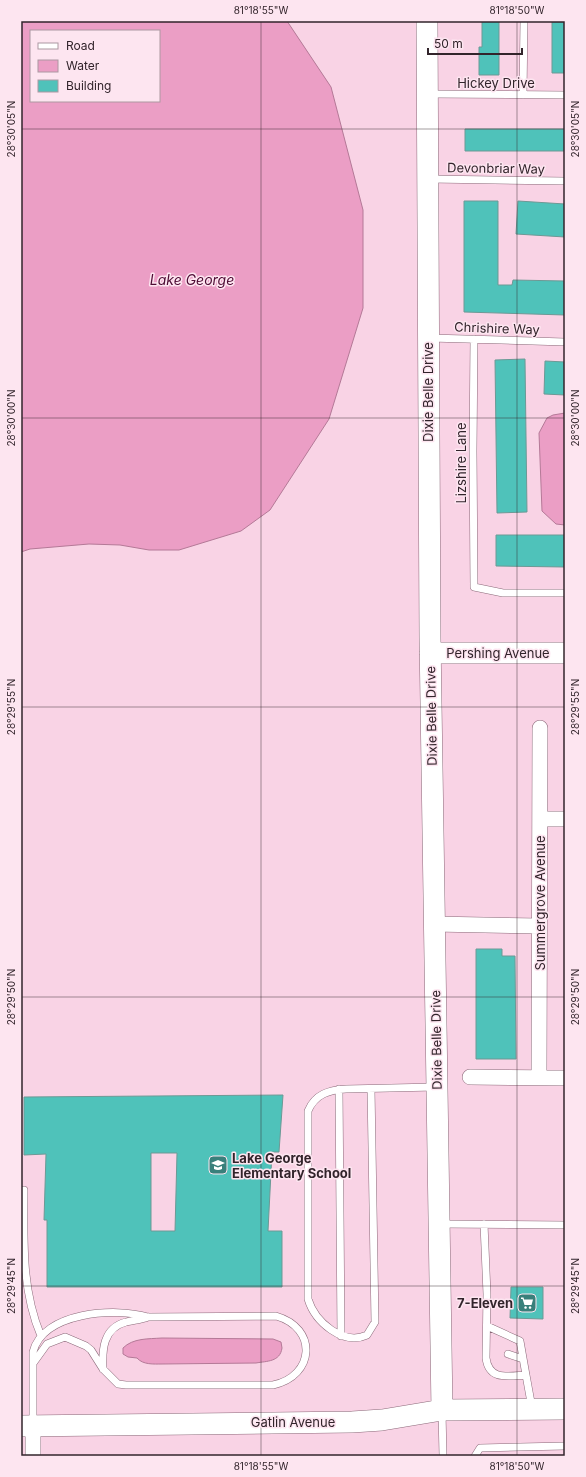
<svg xmlns="http://www.w3.org/2000/svg" width="586" height="1477" font-family="Inter,sans-serif">
<style>
.water{fill:#eb9ec5;stroke:#b47997;fill-rule:evenodd}
.building{fill:#4fc2ba;stroke:#6c9995;fill-rule:evenodd}
.lines{fill:none;stroke-linecap:round;stroke-linejoin:round}
.lane-casing{stroke:#8b6979;stroke-width:8}
.street-casing{stroke:#8b6979;stroke-width:16}
.secondary-casing{stroke:#8b6979;stroke-width:22}
.lane{stroke:#fff;stroke-width:7}
.street{stroke:#fff;stroke-width:15}
.secondary{stroke:#fff;stroke-width:21}
.ticks{fill:none;stroke:#32242b;stroke-width:1;stroke-opacity:0.45}
.labels{text-anchor:middle;stroke-width:3;stroke-linejoin:round;paint-order:stroke}
.street-label{font-size:13px;fill:#32242b;stroke:#fde5f0}
.poi-label{font-size:13px;font-weight:bold;fill:#32242b;stroke:#fde5f0;text-anchor:start}
.water-label{font-size:14px;font-style:italic;fill:#4f0c35;stroke:#fde5f0}
.neatline{fill:none;stroke:#32242b;stroke-width:1.5}
.ticks-label{font-size:10px;text-anchor:middle;fill:#32242b}
</style>
<rect width="100%" height="100%" fill="#f9d3e5"/>
<!-- water -->
<path class="water" d="M21 21H287L331 87 363 210V308L329 419 270 510 241 531 179 550H149L120 545 89 544 30 549 21 552ZM31 31H159V101H31Z
M565 413V525L556 524 542 511 539 433 547 418 553 415Z
M162 1338 273 1339 281 1342 282 1348C280 1362 267 1361 256 1363L162 1364C154 1364 143 1365 137 1358L128 1357 123 1354V1348C133 1338 148 1339 162 1338Z"/>
<!-- building -->
<path class="building" d="M482 21H499V75H479V47H482Z
M552 22H565V73H552Z
M465 129H565V151H465Z
M464 201H498V285H512L513 280 565 281V315L464 312Z
M518 201 565 204V237L516 234Z
M525 359 527 512 497 513 495 360Z
M545 361 565 362V395L544 394Z
M496 535H565V567L496 566Z
M476 949H502V956H515L516 1059H476Z
M283 1095 279 1152H272L268 1231H282V1287H47V1220H44L46 1154 24 1155V1097ZM151 1153H177L175 1231H151Z
M511 1287H543V1319L510 1318Z"/>
<g class="lines">
<defs>
<path id="lane" d="M429 94 565 95
M523 95 524 21
M430 179 565 181
M430 338 565 342
M474 339 473 451 474 587 503 593H565
M339 1089 341 1336
M371 1089 375 1322 367 1335C343 1346 315 1322 308 1299V1111C315 1094 329 1090 346 1089L435 1087
M24 1190C24 1239 21 1289 41 1336
M440 1224 565 1225
M484 1224 487 1294 486 1358C489 1381 508 1376 526 1375L532 1408
M487 1326 520 1341 526 1375
M508 1354 523 1359
M103 1369C102 1350 103 1328 126 1322 133 1320 141 1320 148 1317
M442 1412 443 1456
M33 1423V1352C43 1312 115 1307 148 1317L276 1316C318 1328 315 1376 273 1385H126L118 1384 103 1369 91 1350 86 1346 65 1337 47 1344 34 1362
M475 1456 480 1448 565 1446"/>
<path id="street" d="M540 819H565
M433 924 539 926
M470 1077 565 1078
M539 1077 540 728
M33 1456V1426"/>
<path id="secondary" d="M427 21 430 638 442 1410
M430 653H565
M21 1426 352 1422 382 1420 442 1410 565 1409"/>
</defs>
<!-- lane casing -->
<use href="#lane" class="lane-casing"/>
<!-- street casing -->
<use href="#street" class="street-casing"/>
<!-- secondary casing -->
<use href="#secondary" class="secondary-casing"/>
<!-- lane -->
<use href="#lane" class="lane"/>
<!-- street -->
<use href="#street" class="street"/>
<!-- secondary -->
<use href="#secondary" class="secondary"/>
</g>
<!-- ticks -->
<path class="ticks" d="M261 21V1456M517 21V1456M21 129H565M21 418H565M21 707H565M21 997H565M21 1286H565"/>
<!-- icons -->
<defs>
<symbol id="school-square" viewBox="-11 -11 22 22"><rect x="-9" y="-9" width="18" height="18" rx="4" fill="#39807b" stroke="#fde5f0"/><path d="M0-5L7-2L0 1L-7-2ZM-4 1L0 2.5L4 1V4Q0 6-4 4Z" fill="#fff"/></symbol>
<symbol id="supermarket-square" viewBox="-11 -11 22 22"><rect x="-9" y="-9" width="18" height="18" rx="4" fill="#39807b" stroke="#fde5f0"/><path d="M-6-5.5h2.5l.6 2H6L4.5 2H-2.5L-4.4-4H-6ZM-1.5 3.2a1.3 1.3 0 1 0 .1 0ZM3 3.2a1.3 1.3 0 1 0 .1 0Z" fill="#fff"/></symbol>
</defs>
<g fill-rule="evenodd">
<use href="#school-square" x="207" y="1154" width="22" height="22"/>
<use href="#supermarket-square" x="516" y="1292" width="22" height="22"/>
</g>
<g class="labels">
<!-- street labels -->
<g class="street-label">
<text x="496" y="88">Hickey Drive</text>
<text transform="translate(496 168) rotate(1)" y="5">Devonbriar Way</text>
<text transform="translate(497 328) rotate(2)" y="5">Chrishire Way</text>
<text transform="translate(428 392) rotate(-90)" y="5">Dixie Belle Drive</text>
<text transform="translate(461 463) rotate(-90)" y="5">Lizshire Lane</text>
<text x="498" y="658">Pershing Avenue</text>
<text transform="translate(431 716) rotate(-91)" y="5">Dixie Belle Drive</text>
<text transform="translate(540 903) rotate(-90)" y="5">Summergrove Avenue</text>
<text transform="translate(436 1040) rotate(-91)" y="5">Dixie Belle Drive</text>
<text x="293" y="1427">Gatlin Avenue</text>
</g>
<!-- poi labels -->
<g class="poi-label">
<text x="232" y="1163">Lake George<tspan x="232" dy="15">Elementary School</tspan></text>
<text x="513" y="1308" text-anchor="end">7-Eleven</text>
</g>
<!-- water labels -->
<g class="water-label">
<text x="192" y="285">Lake George</text>
</g>
</g>
<!-- border -->
<rect width="586" height="1477" fill="none" stroke="#fde5f0" stroke-width="44"/>
<!-- legend -->
<rect x="30" y="30" width="130" height="72" fill="#fde5f0" stroke="#ac98a1"/>
<rect x="38" y="43" width="20" height="6" fill="#ffffff" stroke="#ac98a1"/>
<text x="66" y="50" font-size="12" fill="#32242b">Road</text>
<rect x="38" y="60" width="20" height="12" fill="#eb9ec5" stroke="#ac98a1"/>
<text x="66" y="70" font-size="12" fill="#32242b">Water</text>
<rect x="38" y="80" width="20" height="12" fill="#4fc2ba" stroke="#ac98a1"/>
<text x="66" y="90" font-size="12" fill="#32242b">Building</text>
<!-- scale -->
<path d="M428 48v6h94v-6" fill="none" stroke="#32242b" stroke-width="2"/>
<text x="434" y="48" font-size="12" fill="#32242b" stroke="#fde5f0" stroke-width="3" paint-order="stroke">50 m</text>
<rect x="22" y="22" width="542" height="1433" class="neatline"/>
<g class="ticks-label">
<text x="261" y="14">81°18'55"W</text>
<text x="517" y="14">81°18'50"W</text>
<text transform="translate(11 129) rotate(-90)" y="4">28°30'05"N</text>
<text transform="translate(575 129) rotate(-90)" y="4">28°30'05"N</text>
<text transform="translate(11 418) rotate(-90)" y="4">28°30'00"N</text>
<text transform="translate(575 418) rotate(-90)" y="4">28°30'00"N</text>
<text transform="translate(11 707) rotate(-90)" y="4">28°29'55"N</text>
<text transform="translate(575 707) rotate(-90)" y="4">28°29'55"N</text>
<text transform="translate(11 997) rotate(-90)" y="4">28°29'50"N</text>
<text transform="translate(575 997) rotate(-90)" y="4">28°29'50"N</text>
<text transform="translate(11 1286) rotate(-90)" y="4">28°29'45"N</text>
<text transform="translate(575 1286) rotate(-90)" y="4">28°29'45"N</text>
<text x="261" y="1470">81°18'55"W</text>
<text x="517" y="1470">81°18'50"W</text>
</g>
</svg>
